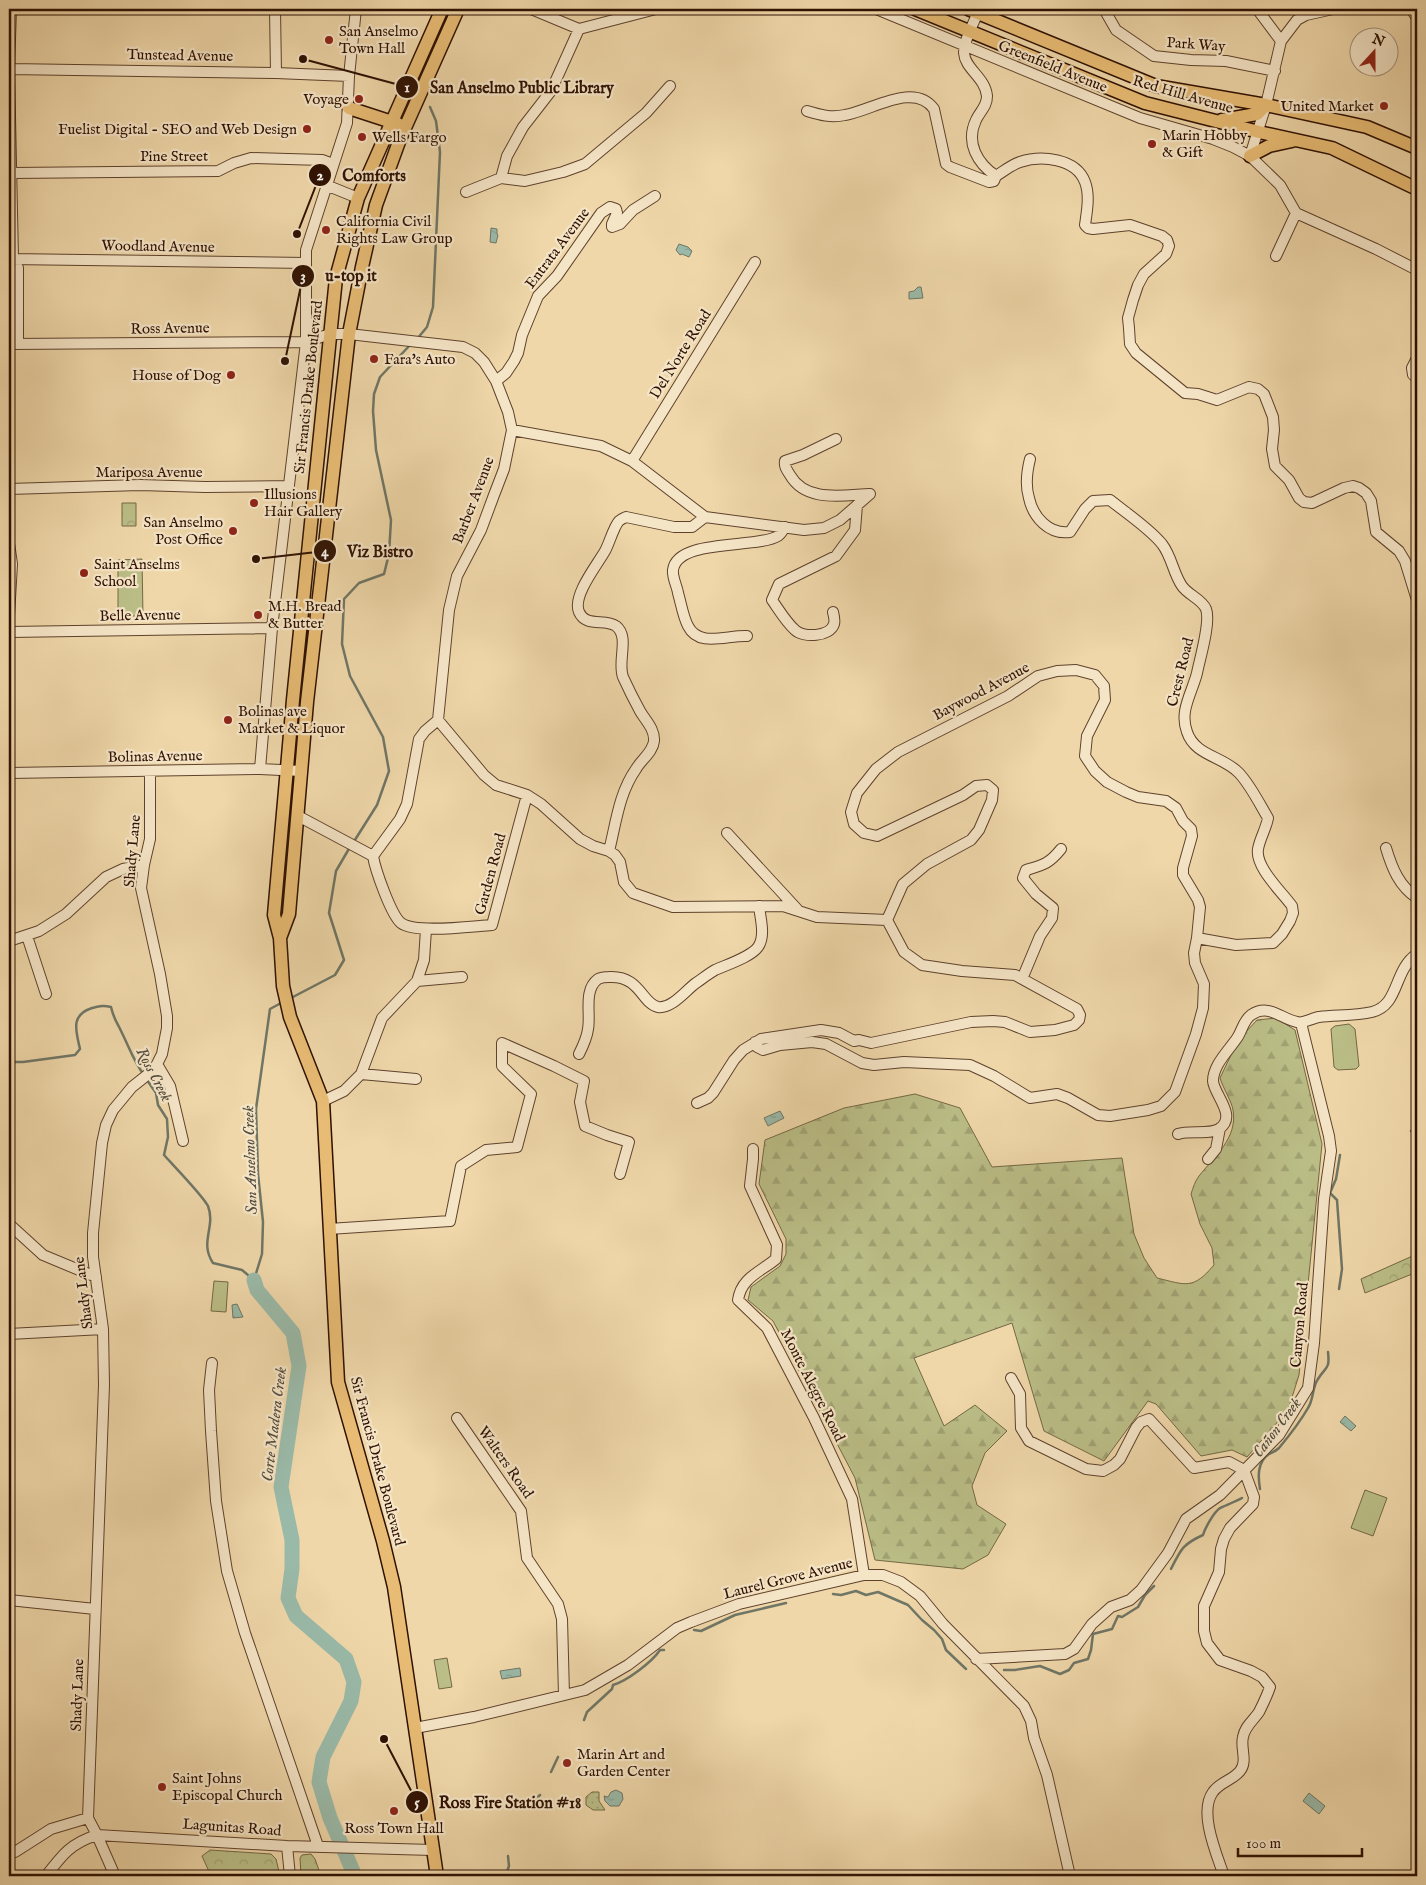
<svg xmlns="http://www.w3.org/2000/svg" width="1426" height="1885" font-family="'IM FELL English',serif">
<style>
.grass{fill:url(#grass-dots);stroke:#746844}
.forest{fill:url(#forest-firs);stroke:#746844}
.park{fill:url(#park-crowns);stroke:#746844}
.pitch{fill:#bbbe87;stroke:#746844}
.water{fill:url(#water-ripples);stroke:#6f7666}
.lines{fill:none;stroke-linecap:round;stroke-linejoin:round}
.stream{stroke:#6f7666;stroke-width:2.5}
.river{stroke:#9abaa9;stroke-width:15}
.minor-casing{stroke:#5e422c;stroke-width:12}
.major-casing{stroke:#2e1102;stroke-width:15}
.minor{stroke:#f5e5c7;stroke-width:10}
.major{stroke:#e8bc74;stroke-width:12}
.poi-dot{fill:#8f2418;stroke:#f5e5c7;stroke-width:2}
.labels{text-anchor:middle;stroke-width:4.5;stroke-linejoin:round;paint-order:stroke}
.poi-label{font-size:15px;fill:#2e1102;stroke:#f5e5c7;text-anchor:start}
.street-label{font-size:15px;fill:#2e1102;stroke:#f5e5c7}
.water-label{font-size:16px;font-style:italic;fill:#544c3c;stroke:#f5e5c7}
.leader{fill:none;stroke:#2e1102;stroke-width:2}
.callout-dot{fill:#2e1102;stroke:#f5e5c7;stroke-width:2}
.mark-label{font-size:15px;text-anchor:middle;font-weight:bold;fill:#fff}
.callout-label{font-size:16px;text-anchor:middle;font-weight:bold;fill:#2e1102;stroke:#f5e5c7;stroke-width:4.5;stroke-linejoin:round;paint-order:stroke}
</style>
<defs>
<pattern id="grass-dots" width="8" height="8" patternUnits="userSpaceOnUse" patternTransform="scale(1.25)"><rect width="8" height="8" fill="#bbbe87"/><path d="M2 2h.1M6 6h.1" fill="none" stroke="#a1a273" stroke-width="1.8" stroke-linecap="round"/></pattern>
<pattern id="forest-firs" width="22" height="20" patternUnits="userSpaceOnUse" patternTransform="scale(1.25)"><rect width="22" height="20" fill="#bbbe87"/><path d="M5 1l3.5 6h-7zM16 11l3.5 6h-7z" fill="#a1a273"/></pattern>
<pattern id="park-crowns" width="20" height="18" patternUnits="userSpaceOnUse" patternTransform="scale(1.25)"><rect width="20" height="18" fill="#bbbe87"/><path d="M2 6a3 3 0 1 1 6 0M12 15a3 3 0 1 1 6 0" fill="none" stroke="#a1a273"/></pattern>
<pattern id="water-ripples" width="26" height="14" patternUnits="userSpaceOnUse" patternTransform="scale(1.25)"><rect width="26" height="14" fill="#9abaa9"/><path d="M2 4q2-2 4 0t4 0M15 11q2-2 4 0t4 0" fill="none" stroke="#859f90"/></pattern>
</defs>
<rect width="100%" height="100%" fill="#efd7a9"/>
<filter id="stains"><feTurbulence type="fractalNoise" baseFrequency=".004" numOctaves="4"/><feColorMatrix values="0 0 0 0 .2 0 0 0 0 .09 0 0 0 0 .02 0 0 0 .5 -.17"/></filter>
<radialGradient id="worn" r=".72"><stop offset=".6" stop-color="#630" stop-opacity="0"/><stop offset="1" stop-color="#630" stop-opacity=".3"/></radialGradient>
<!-- grass -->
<path class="grass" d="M592 1792H599V1801L605 1810H593L586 1805V1797Z"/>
<!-- forest -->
<path class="forest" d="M1276 1018 1295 1030 1322 1144 1299 1375 1288 1410 1247 1457 1232 1450 1201 1456 1156 1404 1148 1401 1104 1461 1044 1431 1012 1323 914 1358 944 1426 975 1405 1007 1431 985 1453 972 1486 977 1505 1006 1524 988 1555 963 1569 875 1560 855 1478 773 1321 748 1300 751 1287 780 1266 786 1254V1239L759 1184 765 1140 844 1108 915 1094 960 1108 992 1167 1122 1158 1134 1234 1144 1258 1157 1278C1186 1285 1193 1290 1214 1265L1212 1248 1200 1224 1191 1194C1193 1188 1195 1181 1199 1176 1214 1157 1238 1138 1233 1110 1232 1102 1223 1088 1220 1078L1231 1055 1245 1033 1257 1020Z"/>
<!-- park -->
<path class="park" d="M122 503H136V526H122Z
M1417 1254V1272L1365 1293 1361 1279Z
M210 1850 271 1854 276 1859 280 1876H211L202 1856Z
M311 1854 315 1859 321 1876H301L300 1858 302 1855Z"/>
<!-- pitch -->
<path class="pitch" d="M142 559 143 616H118V560Z
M1349 1024 1355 1029 1359 1066 1356 1069 1338 1070 1334 1067 1331 1029 1335 1026Z
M214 1281 228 1282 226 1312 211 1311Z
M1365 1490 1387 1498 1373 1536 1351 1528Z
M447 1658 452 1687 439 1689 434 1660Z"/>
<!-- water -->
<path class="water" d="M491 228 497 229V234L498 235 496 243 490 242Z
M679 244 688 247 692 251 689 257 682 254 680 255 676 250Z
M918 287H921L923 298 909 299V292L914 291Z
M780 1111 784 1118 768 1126 764 1118Z
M237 1304 243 1317 233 1318 232 1305Z
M1345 1416 1356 1426 1351 1431 1340 1422Z
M520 1668 521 1676 502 1679 500 1671Z
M616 1790 622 1793 623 1799 619 1806H610L605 1801 604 1796 608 1797 611 1792Z
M1309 1793 1325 1806 1319 1814 1303 1801Z"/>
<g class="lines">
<!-- stream -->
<path class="stream" d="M417 339 427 327 433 307 440 152 436 121 430 107
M353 843 377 805 389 771 383 737 350 676 342 644 344 599 359 583 384 574 389 554 391 520 376 450 373 411 374 394 380 377 411 344
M291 998 335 975 344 960 329 913 336 871 350 847
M9 1062H23L75 1055 80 1049C76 1031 70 1015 92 1008 100 1006 103 1005 111 1007 114 1020 117 1022 122 1033 129 1047 134 1062 144 1075
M147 1080 156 1093 158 1105 167 1119 168 1137 164 1155C174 1166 203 1196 208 1206 216 1227 199 1242 213 1263L242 1270 254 1280 262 1254 263 1222 258 1174 256 1109 270 1009 281 1003
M1411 1131 1417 1129
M1339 1289 1342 1269 1337 1200 1330 1193 1336 1179 1340 1155
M1260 1489C1258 1477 1257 1462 1269 1454 1273 1452 1276 1451 1279 1448 1289 1436 1300 1422 1308 1408 1314 1399 1312 1387 1318 1379 1326 1366 1330 1370 1328 1352
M1171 1569C1181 1549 1183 1544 1203 1535 1205 1528 1214 1512 1220 1508 1224 1506 1237 1501 1242 1498
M833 1594 841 1595 856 1591 866 1595 878 1592 908 1605 922 1620 934 1630 942 1639 946 1650 966 1669
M694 1630 701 1631 735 1615 786 1603
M1004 1670H1015L1040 1666 1060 1674 1069 1670 1074 1663 1088 1659 1091 1650 1093 1634 1112 1629 1118 1616 1122 1617 1138 1607 1145 1595 1154 1586
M584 1720 587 1712 612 1689 613 1685C627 1681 652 1662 660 1650H664
M551 1772 558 1757
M532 1803 540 1795
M490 1876 495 1872 506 1874 509 1866 508 1856"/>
<!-- river -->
<path class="river" d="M254 1280 257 1290 293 1333 299 1366 281 1487 292 1540V1569L288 1598 296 1616 346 1659 354 1682 351 1701 323 1757 319 1782 330 1818 355 1876"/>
<defs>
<path id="minor" d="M11 9 9 69 13 258 18 268V344
M275 9 276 73
M531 9 579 29
M673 9H684
M876 9 1140 118 1213 139 1233 147 1250 156 1280 185 1296 213 1376 249 1417 270
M979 9C975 22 964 38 964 53 965 69 985 77 987 96 987 107 980 111 976 120 965 143 978 164 996 176 1004 171 1011 165 1020 162 1041 155 1076 158 1085 182 1090 195 1087 211 1085 225L1088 228 1093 229 1130 225 1162 236 1167 240 1169 246 1166 254 1144 274 1138 285 1133 300 1128 318 1129 328 1130 344 1136 353 1185 393 1198 394 1217 400 1249 387 1258 389 1264 394 1273 417 1274 430 1272 449 1275 466 1289 480 1299 498 1304 502 1312 503 1344 488 1353 486 1359 488 1366 493 1371 501 1376 532 1399 551 1405 561 1417 600
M1104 9 1116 30 1154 56 1191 60 1226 61 1275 71
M1257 9 1281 41
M1411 9 1417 18
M579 29 551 91 523 127 507 156 501 178 525 181 563 172 585 164 646 113 670 86
M579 29 656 9
M9 69 276 73 349 76
M807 111C820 115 831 118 845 115 871 111 914 81 934 109L946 164 950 167 989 182 994 181 996 176
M1250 156 1266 105 1281 41 1297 20 1306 15 1333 9
M12 173 218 171 234 163 251 158 322 160 333 164
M326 185 358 198
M466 192 501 178
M1276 256 1296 213
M9 259 306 263
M9 344 306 342 330 334H349L463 347 475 353 484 362 496 381 508 412 512 430 504 469 494 495 481 530 457 576 449 610 438 720
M1417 358 1412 368 1413 375 1417 377
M496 381 506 373 514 361 518 353 522 335 538 296 557 276 601 213 610 207 616 209 617 213 612 224V227L620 224 633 210 655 196
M512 430 601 446 632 461 705 517
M836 439 803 455 785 461C784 467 787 470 790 475 806 503 843 495 870 494
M1030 459C1027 471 1025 485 1029 498 1033 517 1049 535 1070 532L1085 509 1093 501 1110 500C1126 513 1149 528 1162 544 1172 557 1173 573 1182 586 1188 595 1202 599 1206 609 1211 622 1200 658 1197 673 1192 693 1179 711 1187 732 1195 756 1223 756 1239 773 1251 786 1259 803 1268 818 1266 829 1260 838 1258 849 1255 867 1281 891 1292 906L1293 913 1290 921 1282 934 1273 943 1236 945 1197 938
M632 461 755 262
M9 489 140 485 205 487 289 486
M705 517 804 530 824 528 840 520 870 494
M9 543 12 564 9 616
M833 612C834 616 835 621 834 624 830 637 803 638 795 630 786 622 779 610 772 600L779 584 836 556 855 530 857 505
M9 632 272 628
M747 636C727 635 699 648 688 626 683 617 681 603 678 593 677 586 672 577 673 570 677 538 757 549 778 536 781 534 783 530 785 527
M438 720 484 775 496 785 527 795 541 804 580 839 593 846 609 851 615 855 620 862 624 882 633 893 673 907 783 906 817 917 887 920 904 952 922 965 962 971 1015 975 1077 1009 1080 1015 1079 1020 1074 1025 1055 1030 1030 1032 1005 1022 993 1021 971 1022 871 1043 859 1040 854 1041 839 1033 821 1030 761 1039 743 1050 734 1060 713 1093 708 1098 697 1103
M438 720 425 731 419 739 407 804 400 819 373 856C375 869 391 915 401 923 415 934 473 926 492 925L527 795
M260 769 272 628 306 342V250L347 123 349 76 356 9
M9 773 260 769 302 771
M298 816 373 856
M727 833 797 909
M1386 848C1392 868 1399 886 1417 898
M609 851C616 823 619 793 636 769 641 760 653 752 654 741 655 729 645 720 640 711 634 700 628 688 623 677 617 661 630 637 616 626 605 618 586 628 579 612 572 596 597 565 605 551 609 544 614 526 619 521 621 519 624 518 626 517L674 527H692L705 517
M27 936 46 994
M9 941 39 931 66 914 106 877 123 869 144 865
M1022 979 1040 936 1052 918 1053 908 1036 894 1023 878 1026 870C1043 865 1049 864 1061 849
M417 981 462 977
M755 1042 757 1047 763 1050 780 1045 812 1042 826 1044 862 1063 874 1065 904 1062 970 1065 994 1076 1030 1098 1057 1094 1068 1098 1098 1115 1110 1116 1148 1110 1161 1106 1175 1092 1196 1034 1203 1008 1204 984 1195 963 1194 953 1197 938 1200 907 1198 900 1183 875V868L1192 836 1191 829 1183 821 1176 808 1166 801 1138 797 1126 792 1107 782 1095 771 1085 756 1087 736 1105 700 1104 686 1095 675 1076 670 1057 671 1038 676 1008 696 898 752 876 769 857 793 851 812 854 824 864 833 877 836 963 795 976 786 987 785 993 790 992 800 979 830 971 840 927 864 903 884 887 920
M579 1054C583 1046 587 1038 588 1029 591 1014 583 990 598 979 602 977 605 977 609 977 640 975 642 1004 658 1007 672 1009 686 990 696 983 702 979 708 974 715 970 726 965 751 957 758 947 766 936 760 917 759 906
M157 1064 170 1086 183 1141
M361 1074 416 1079
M323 1101 344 1091 361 1074 382 1018 417 981 424 960 426 929
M1178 1134C1189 1130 1209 1135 1219 1129 1238 1116 1214 1095 1213 1081 1213 1065 1229 1050 1237 1038 1242 1031 1243 1021 1251 1015 1269 1003 1281 1019 1297 1022 1303 1024 1312 1018 1319 1017 1336 1015 1355 1016 1372 1012 1400 1005 1393 970 1417 954
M753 1149V1159L750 1186 777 1245 776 1259C760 1272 741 1278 738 1300L767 1328 814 1418 852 1499 864 1575
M1208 1159 1216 1149 1220 1128
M9 1224 43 1255 96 1277
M329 1229 450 1221 461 1166 486 1150 517 1147 531 1094 502 1066V1043L554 1066 584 1081 580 1102 585 1126 607 1135 629 1142 620 1174
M9 1334 103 1329
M212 1363 209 1390 211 1431 216 1501 227 1571 245 1633 318 1846
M1011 1378 1020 1394 1021 1428 1029 1441 1086 1469 1103 1471 1114 1465 1120 1459 1136 1428 1141 1422 1149 1419 1194 1468 1229 1462 1244 1470 1254 1497 1253 1504 1230 1528 1224 1539 1221 1549 1219 1572 1204 1606V1631L1207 1643 1220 1660 1251 1671 1262 1677 1270 1687C1267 1696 1263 1704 1259 1712 1253 1721 1245 1726 1243 1737 1240 1748 1248 1761 1240 1771 1233 1780 1220 1782 1213 1792 1198 1812 1217 1855 1224 1876
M457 1418 521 1511 527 1558 558 1604 562 1619 564 1695
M9 1600 95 1609
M976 1659 1065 1654 1074 1649 1092 1624 1111 1607 1130 1600 1141 1590 1168 1553 1186 1519 1220 1495 1279 1435 1308 1388 1314 1343 1324 1199 1331 1151 1329 1136 1301 1023
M415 1728 474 1717 585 1690 628 1665 677 1628 691 1622 739 1604 864 1575H883L901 1582 920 1596 943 1624 1024 1706 1031 1721 1034 1738 1047 1775 1070 1876
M287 1846 290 1876
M9 1851 15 1852 51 1829 88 1818
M46 1876C62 1855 71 1843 97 1835L287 1846 433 1850
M115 1876 97 1835 88 1818 104 1385 103 1329 93 1257V1233L102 1143 106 1125 113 1110 132 1087 151 1072 157 1064 162 1054 167 1028V1016L160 974 141 888 144 865 150 839V771"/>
<path id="major" d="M915 9 1145 103 1259 132 1332 148 1417 189
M968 9 1156 86 1266 105 1367 127 1417 148
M349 108 398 124
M1222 120 1257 114 1266 105
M1250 156 1269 146 1292 141
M280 938 289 914 307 702 349 334 362 267 376 205 400 139 458 9
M437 1876 394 1587 383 1541 338 1382 323 1101 290 1017 283 986 280 938 274 915 293 700 336 278 358 198 442 9"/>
</defs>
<!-- minor casing -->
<use href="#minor" class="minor-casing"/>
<!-- major casing -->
<use href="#major" class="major-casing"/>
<!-- minor -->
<use href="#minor" class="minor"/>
<!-- major -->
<use href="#major" class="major"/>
</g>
<!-- markers -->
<g class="poi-dot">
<circle cx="329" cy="40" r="5"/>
<circle cx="359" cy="99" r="5"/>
<circle cx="1384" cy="106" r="5"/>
<circle cx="307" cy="129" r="5"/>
<circle cx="362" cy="137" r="5"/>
<circle cx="1152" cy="144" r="5"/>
<circle cx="326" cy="230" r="5"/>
<circle cx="374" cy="359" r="5"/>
<circle cx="231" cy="375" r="5"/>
<circle cx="254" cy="503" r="5"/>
<circle cx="233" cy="531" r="5"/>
<circle cx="84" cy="573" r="5"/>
<circle cx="258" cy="615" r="5"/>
<circle cx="228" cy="720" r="5"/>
<circle cx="567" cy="1763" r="5"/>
<circle cx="162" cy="1787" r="5"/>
<circle cx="394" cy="1811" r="5"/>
</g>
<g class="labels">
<!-- poi labels -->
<g class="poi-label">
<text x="339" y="36">San Anselmo<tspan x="339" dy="17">Town Hall</tspan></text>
<text x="349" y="104" text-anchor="end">Voyage</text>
<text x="1374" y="111" text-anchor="end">United Market</text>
<text x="297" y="134" text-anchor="end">Fuelist Digital - SEO and Web Design</text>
<text x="1162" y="140">Marin Hobby<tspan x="1162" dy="17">&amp; Gift</tspan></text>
<text x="372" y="142">Wells Fargo</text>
<text x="336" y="226">California Civil<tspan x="336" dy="17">Rights Law Group</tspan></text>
<text x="384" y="364">Fara's Auto</text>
<text x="221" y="380" text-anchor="end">House of Dog</text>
<text x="264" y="499">Illusions<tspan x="264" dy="17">Hair Gallery</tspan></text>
<text x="223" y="527" text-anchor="end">San Anselmo<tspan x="223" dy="17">Post Office</tspan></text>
<text x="94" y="569">Saint Anselms<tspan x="94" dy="17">School</tspan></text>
<text x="268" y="611">M.H. Bread<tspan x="268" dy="17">&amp; Butter</tspan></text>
<text x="238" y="716">Bolinas ave<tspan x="238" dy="17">Market &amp; Liquor</tspan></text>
<text x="577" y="1759">Marin Art and<tspan x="577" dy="17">Garden Center</tspan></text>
<text x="172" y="1783">Saint Johns<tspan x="172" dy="17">Episcopal Church</tspan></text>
<text x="394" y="1833" text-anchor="middle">Ross Town Hall</text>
</g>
<!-- street labels -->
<g class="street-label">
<text transform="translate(1196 44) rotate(4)" y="5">Park Way</text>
<text transform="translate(180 55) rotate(1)" y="5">Tunstead Avenue</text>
<text transform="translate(1053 66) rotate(22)" y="5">Greenfield Avenue</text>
<text transform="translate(1183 94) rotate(16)" y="5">Red Hill Avenue</text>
<text x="174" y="161">Pine Street</text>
<text transform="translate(158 246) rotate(1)" y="5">Woodland Avenue</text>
<text transform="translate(557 248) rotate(-53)" y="5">Entrata Avenue</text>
<text transform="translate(170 328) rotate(-1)" y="5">Ross Avenue</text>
<text transform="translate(680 354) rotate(-58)" y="5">Del Norte Road</text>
<text transform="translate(308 387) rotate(-84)" y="5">Sir Francis Drake Boulevard</text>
<text x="149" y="477">Mariposa Avenue</text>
<text transform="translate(473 500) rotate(-69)" y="5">Barber Avenue</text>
<text transform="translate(140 615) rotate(-1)" y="5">Belle Avenue</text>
<text transform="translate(1180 672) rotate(-76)" y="5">Crest Road</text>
<text transform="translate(981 691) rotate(-28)" y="5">Baywood Avenue</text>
<text transform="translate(155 756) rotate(-1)" y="5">Bolinas Avenue</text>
<text transform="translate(132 851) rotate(-85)" y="5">Shady Lane</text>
<text transform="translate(490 874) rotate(-75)" y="5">Garden Road</text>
<text transform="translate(83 1293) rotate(-97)" y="5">Shady Lane</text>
<text transform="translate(1299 1325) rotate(-85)" y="5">Canyon Road</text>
<text transform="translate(813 1385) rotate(63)" y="5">Monte Alegre Road</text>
<text transform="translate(378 1461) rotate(75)" y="5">Sir Francis Drake Boulevard</text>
<text transform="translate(506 1462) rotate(55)" y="5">Walters Road</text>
<text transform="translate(788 1578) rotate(-14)" y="5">Laurel Grove Avenue</text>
<text transform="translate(77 1695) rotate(-88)" y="5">Shady Lane</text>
<text transform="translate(232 1827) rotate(4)" y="5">Lagunitas Road</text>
</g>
<!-- water labels -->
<g class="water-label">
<text transform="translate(155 1074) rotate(62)" y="6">Ross Creek</text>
<text transform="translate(249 1160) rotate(-92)" y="6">San Anselmo Creek</text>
<text transform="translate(273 1424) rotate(-83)" y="6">Corte Madera Creek</text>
<text transform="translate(1276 1427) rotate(-53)" y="6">Cañon Creek</text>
</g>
</g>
<!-- callouts -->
<path class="leader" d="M303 59L407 87M297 234L320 175M285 361L303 276M256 559L325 551M384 1739L417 1802"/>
<g class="callout-dot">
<circle cx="303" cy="59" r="5"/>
<circle cx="297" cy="234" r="5"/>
<circle cx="285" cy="361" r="5"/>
<circle cx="256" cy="559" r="5"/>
<circle cx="384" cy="1739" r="5"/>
<circle cx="407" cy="87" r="12"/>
<circle cx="320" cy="175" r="12"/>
<circle cx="303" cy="276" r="12"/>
<circle cx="325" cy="551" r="12"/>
<circle cx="417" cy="1802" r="12"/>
</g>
<g class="mark-label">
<text x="407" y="92">1</text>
<text x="320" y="180">2</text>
<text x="303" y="281">3</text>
<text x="325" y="556">4</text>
<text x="417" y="1807">5</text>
</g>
<g class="callout-label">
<text x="522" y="93">San Anselmo Public Library</text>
<text x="374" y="181">Comforts</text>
<text x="351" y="281">u-top it</text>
<text x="380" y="557">Viz Bistro</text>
<text x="510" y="1808">Ross Fire Station #18</text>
</g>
<!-- margin -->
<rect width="1426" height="1885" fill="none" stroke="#efd7a9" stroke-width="30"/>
<rect x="10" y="10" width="1406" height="1865" fill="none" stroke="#2e1102" stroke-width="2.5"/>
<rect x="15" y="15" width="1396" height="1855" fill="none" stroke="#2e1102"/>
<!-- north arrow -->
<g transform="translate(1374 52) rotate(21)"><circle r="24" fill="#f5e5c7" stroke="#a59078"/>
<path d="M0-4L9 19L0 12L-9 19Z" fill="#8f2418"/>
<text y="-8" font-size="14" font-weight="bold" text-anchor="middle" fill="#2e1102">N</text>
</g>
<!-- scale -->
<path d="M1238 1848v8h124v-8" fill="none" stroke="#2e1102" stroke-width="2.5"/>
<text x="1246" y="1848" font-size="15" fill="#2e1102" stroke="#f5e5c7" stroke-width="4" paint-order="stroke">100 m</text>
<rect width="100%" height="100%" filter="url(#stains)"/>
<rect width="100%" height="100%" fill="url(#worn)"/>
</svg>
